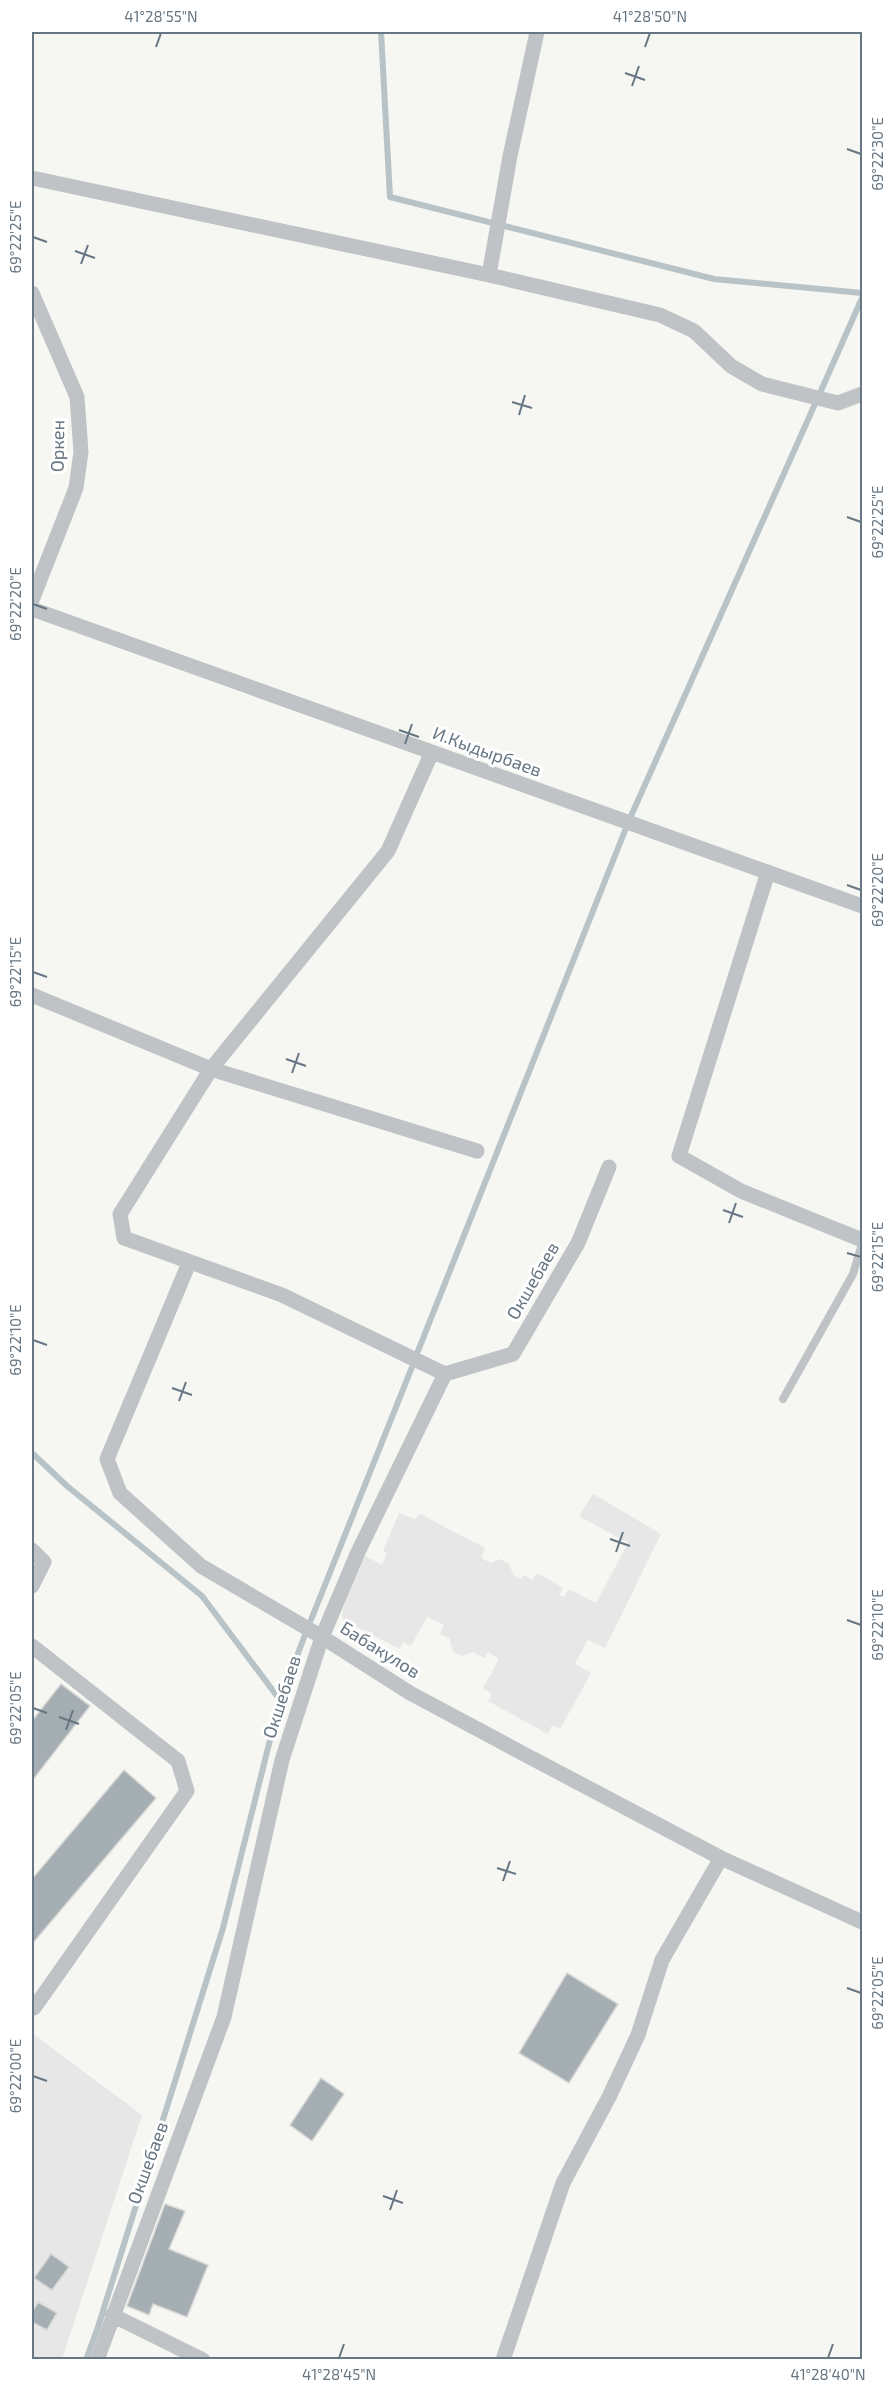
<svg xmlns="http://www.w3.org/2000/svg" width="894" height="2391" font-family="'Exo 2',sans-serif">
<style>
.built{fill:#e6e7e6}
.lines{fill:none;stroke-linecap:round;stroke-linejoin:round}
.stream{stroke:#b7c3c7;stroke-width:6}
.building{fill:#a5aeb3;stroke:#d7d7d5;stroke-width:1.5}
.service{stroke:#bfc3c6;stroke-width:8}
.minor{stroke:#bfc3c6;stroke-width:15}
.ticks{fill:none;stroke:#667683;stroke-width:2}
.labels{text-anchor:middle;stroke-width:6;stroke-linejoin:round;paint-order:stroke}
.street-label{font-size:18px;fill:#667683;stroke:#fff}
.neatline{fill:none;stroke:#667683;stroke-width:2}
.ticks-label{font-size:15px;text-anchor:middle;fill:#667683}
</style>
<rect width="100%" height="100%" fill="#f6f6f2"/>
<!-- built -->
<path class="built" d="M593 1494 661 1534 605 1648 588 1640 575 1664 591 1673 560 1729 552 1725 548 1734 488 1701 492 1694 483 1688 499 1659 488 1652 484 1658 473 1652 462 1656 453 1652 450 1639 440 1634 444 1625 427 1617 411 1646 403 1642 400 1649 343 1620 342 1614 358 1552 382 1565 387 1553 383 1551 399 1513 415 1519 420 1514 485 1548 481 1558 491 1563 500 1559 508 1563 514 1575 521 1579 523 1575 533 1580 537 1573 563 1588 559 1595 564 1597 569 1589 596 1603 628 1543 579 1516Z
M32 2033 142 2115 62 2359H32Z"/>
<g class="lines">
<!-- stream -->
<path class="stream" d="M381 32 390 197 714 279 862 293
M820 393 862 298
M631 816 815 404
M418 1351 626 828
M32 1453 67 1486 202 1596 280 1700
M311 1620 412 1367
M86 2360 98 2327 223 1928 280 1700 305 1635"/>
</g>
<!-- building -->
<path class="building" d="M61 1684 90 1706 32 1781V1721Z
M124 1770 156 1798 32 1944V1879Z
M567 1973 618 2004 569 2083 519 2053Z
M321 2078 344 2094 312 2141 290 2125Z
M165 2204 185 2211 169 2249 208 2265 187 2317 153 2304 149 2315 127 2306Z
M51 2254 69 2267 52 2290 34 2278Z
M38 2302 57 2313 47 2330 32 2322V2313Z"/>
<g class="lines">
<!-- service -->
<path class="service" d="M783 1399 853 1274 862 1244"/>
<!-- minor -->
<path class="minor" d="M32 178 489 275 660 315 694 331 731 366 762 384 838 403 862 394
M489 275 510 156 537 32
M32 293 77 397 81 452 76 488 32 600
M32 609 862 906
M432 752 388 851 211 1069 120 1214 124 1238 282 1295 445 1374
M768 872 679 1156 741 1191 862 1240
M32 995 211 1069 477 1151
M189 1263 107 1459 120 1493 201 1566 322 1637 410 1693 522 1753 721 1858 862 1922
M32 1550 44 1562 32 1586
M32 1646 178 1761 187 1791 34 2008 32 2006
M112 2315 203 2360
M97 2360 224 2017 282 1760 322 1637 358 1552 445 1374 513 1354 578 1243 609 1167
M503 2360 563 2183 609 2097 638 2035 662 1960 721 1858"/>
</g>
<!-- ticks -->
<path class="ticks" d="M156 47 161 33M645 47 650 33M625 73 645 80M632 86 639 66M847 149 861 154M33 237 47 242M75 251 95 258M81 264 88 245M512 402 532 408M519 415 525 395M847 517 861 522M33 604 47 609M399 730 419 737M405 744 412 724M847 885 861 890M33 972 47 977M286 1059 306 1066M292 1073 299 1053M723 1210 743 1217M729 1223 736 1203M847 1253 861 1257M33 1340 47 1345M172 1388 192 1395M179 1401 186 1382M610 1539 630 1546M616 1552 623 1532M847 1620 861 1625M33 1708 47 1713M59 1717 79 1724M66 1730 73 1710M497 1868 516 1874M503 1881 510 1861M847 1988 861 1993M33 2076 47 2081M383 2196 403 2203M390 2210 397 2190M339 2358 344 2344M828 2358 833 2344"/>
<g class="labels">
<!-- street labels -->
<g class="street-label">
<text transform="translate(58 446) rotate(-89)" y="6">Оркен</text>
<text transform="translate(487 752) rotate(20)" y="6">И.Кыдырбаев</text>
<text transform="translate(533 1281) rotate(-60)" y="6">Окшебаев</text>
<text transform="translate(380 1650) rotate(32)" y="6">Бабакулов</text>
<text transform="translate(282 1697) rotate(-72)" y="6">Окшебаев</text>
<text transform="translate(148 2163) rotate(-70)" y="6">Окшебаев</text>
</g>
</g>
<!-- border -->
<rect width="894" height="2391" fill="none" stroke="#ffffff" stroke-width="66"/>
<rect x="33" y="33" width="828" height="2325" class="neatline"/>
<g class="ticks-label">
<text x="161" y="22">41°28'55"N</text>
<text x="650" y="22">41°28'50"N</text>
<text transform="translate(878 154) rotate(-90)" y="5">69°22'30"E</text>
<text transform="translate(16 237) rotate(-90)" y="5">69°22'25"E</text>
<text transform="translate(878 522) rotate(-90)" y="5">69°22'25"E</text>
<text transform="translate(16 604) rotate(-90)" y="5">69°22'20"E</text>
<text transform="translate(878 890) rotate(-90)" y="5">69°22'20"E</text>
<text transform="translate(16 972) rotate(-90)" y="5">69°22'15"E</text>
<text transform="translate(878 1257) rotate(-90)" y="5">69°22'15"E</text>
<text transform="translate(16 1340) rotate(-90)" y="5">69°22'10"E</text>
<text transform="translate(878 1625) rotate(-90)" y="5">69°22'10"E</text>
<text transform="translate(16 1708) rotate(-90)" y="5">69°22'05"E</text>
<text transform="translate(878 1993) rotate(-90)" y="5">69°22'05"E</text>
<text transform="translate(16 2076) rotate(-90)" y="5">69°22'00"E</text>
<text x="339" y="2380">41°28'45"N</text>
<text x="828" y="2380">41°28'40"N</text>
</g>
</svg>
